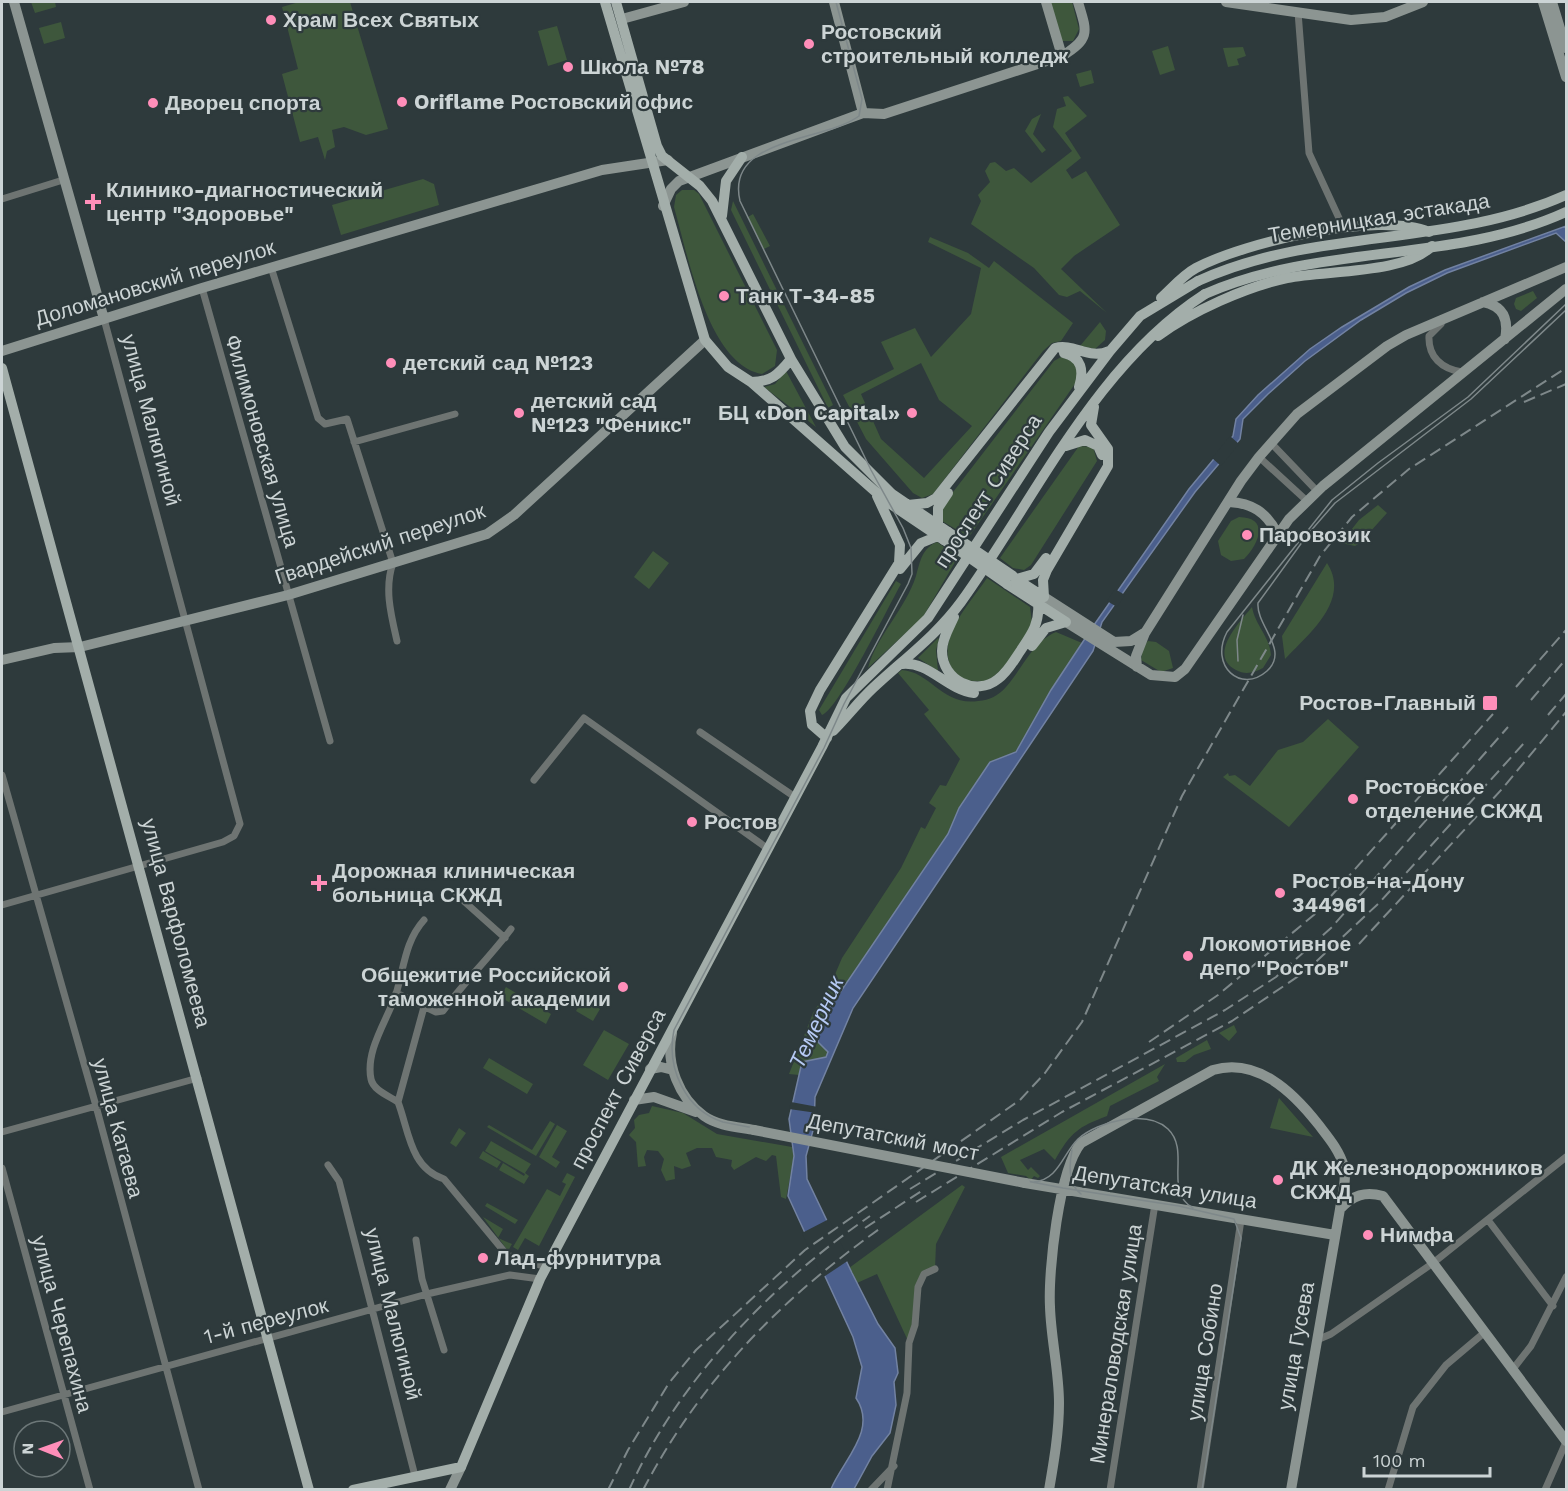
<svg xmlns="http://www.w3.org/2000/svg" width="1568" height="1491" font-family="'Work Sans',sans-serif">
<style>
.green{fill:#3e573c;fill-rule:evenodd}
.water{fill:#4b5f8c;stroke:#7282a2;stroke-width:1.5}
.pier{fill:#2e3a3c}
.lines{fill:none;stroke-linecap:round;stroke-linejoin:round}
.street{stroke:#6e7472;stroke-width:7}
.secondary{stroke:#8c9592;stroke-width:10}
.primary{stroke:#a3aeaa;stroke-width:10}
.tram{stroke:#7e888a;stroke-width:1.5}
.rail{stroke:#7e888a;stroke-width:2;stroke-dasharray:12 6;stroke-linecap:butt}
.secondary-bridge{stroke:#8c9592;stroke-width:10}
.primary-bridge{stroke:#a3aeaa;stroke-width:10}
.poi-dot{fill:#ff8eb9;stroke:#2e3a3c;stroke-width:2}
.labels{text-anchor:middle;stroke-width:4.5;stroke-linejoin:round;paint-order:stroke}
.poi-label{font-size:21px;font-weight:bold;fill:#ccd4d5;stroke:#2e3a3c;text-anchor:start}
.street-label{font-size:21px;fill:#ccd4d5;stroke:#2e3a3c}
.water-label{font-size:22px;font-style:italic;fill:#b6caf4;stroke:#2e3a3c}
</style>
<rect width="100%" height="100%" fill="#2e3a3c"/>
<!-- green -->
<path class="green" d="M31 2H55L56 7 35 13Z
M299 2H350L388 129 366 135 344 127 332 130 335 147 327 151 325 160 318 137 300 142 282 74 298 69 282 7Z
M1048 2H1072L1079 29 1073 41H1062Z
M61 22 65 38 44 44 39 28Z
M557 26 567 60 548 66 538 31Z
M1168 46 1175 70 1160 75 1152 51Z
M1243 47 1246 56 1237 59 1239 65 1228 67 1223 48Z
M1091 70 1094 83 1080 87 1076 74Z
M1068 96 1087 116 1065 133 1081 158 1066 170 1072 179 1086 171 1120 225 1074 256 1061 269 1107 313 1080 291 1067 297 1059 295 1034 268 971 224 981 201 978 195 990 182 985 171 990 163 995 162 1006 171 1014 168 1031 183 1072 151 1053 127 1057 109 1066 106 1063 97Z
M1041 114 1033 134 1046 150 1042 153 1025 131 1032 119Z
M423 179 434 184 439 205 341 235 332 205Z
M682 190H694L699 194 777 350 775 366 762 374C708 365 687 252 674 207L676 195Z
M733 201 830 398 833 405 828 408 731 210Z
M753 214 770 246 764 249 748 217Z
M930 237 968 253 989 268 994 261 1073 323 1061 341 1052 343 1043 351 933 494 922 498 913 493 866 439 843 395 894 369 881 342 915 328 931 357 971 314 981 268 928 242ZM921 363 939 400 972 426 924 478 881 439 861 394Z
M1533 291 1537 298 1521 311 1516 309 1514 304 1516 298Z
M1100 322 1106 331 1105 340 1095 349 1080 346Z
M1061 357 1076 362 1079 378 969 537 942 521 943 505 1054 361Z
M786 371 816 427 764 387 775 384Z
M1079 446 1093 447 1097 461 1031 565 1024 570 1013 568 1000 558Z
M1378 505 1387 513 1360 543 1355 546 1341 543 1359 520Z
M1239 517C1271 518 1258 545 1244 559L1231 561 1221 555 1218 541 1231 521Z
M937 542 958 557 923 617 868 668C876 637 906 608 916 576 920 562 922 548 937 542Z
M653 551 669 563 649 589 634 577Z
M1327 563C1351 600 1309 634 1285 659L1282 636Z
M987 578 1030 607 1032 622C1028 638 1002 673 988 680 983 682 979 681 974 681 951 679 943 658 950 637 957 616 974 597 987 578Z
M896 581 901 584C889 605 839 709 822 715L819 710Z
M1252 607C1255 625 1270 637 1271 655L1263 668C1254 673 1245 675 1236 670 1207 655 1240 622 1252 607Z
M1056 632 1082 643 1051 690 1016 752 990 763 959 808 948 834 820 1022 818 1042 828 1051 826 1057 802 1062 799 1075 789 1074 813 1013 830 986 842 958 901 868 921 827 925 829 936 808 929 803 940 785 946 786 960 759 924 714 929 710 898 673 902 670C931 672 942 706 978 701 990 700 998 696 1006 687 1023 668 1032 642 1056 632Z
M938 638 939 639 936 650 938 671 918 658Z
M1148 641 1156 642 1169 651 1173 668 1161 672 1141 660 1143 645Z
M1328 719 1359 747 1289 827 1223 777 1228 773 1229 776 1235 775 1250 786 1278 750 1303 742Z
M506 987 551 1014 546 1024 500 997Z
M583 999 600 1009 593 1021 576 1011Z
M1234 1025 1237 1032 1229 1041 1219 1033Z
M604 1030 629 1044 608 1080 583 1065Z
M1207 1040 1211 1049 1194 1055 1185 1062H1177L1176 1058Z
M489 1058 533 1084 527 1094 483 1068Z
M1165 1064 1157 1077 1159 1081 1110 1106 1107 1116C1078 1127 1071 1132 1055 1160L1044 1149 1020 1160 1028 1170 1031 1167 1040 1176 1038 1178 1034 1176 1031 1180 1026 1176 1008 1173 1001 1157Z
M1279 1098 1313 1137 1270 1128Z
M652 1106 683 1113 717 1134 792 1147 794 1156 786 1199 781 1197 776 1156 772 1155 766 1161 756 1157 734 1170 731 1166 732 1160 716 1157 712 1148H697L686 1153 691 1166 682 1169 674 1166 675 1179 666 1181 661 1170 664 1159 658 1151 647 1150 644 1157 646 1166 638 1167 636 1142 629 1135 635 1128 634 1120 639 1115 649 1113Z
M550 1121 555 1124 536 1156 487 1127 489 1125 532 1150Z
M557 1125 567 1131 552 1157 560 1162 556 1168 539 1157Z
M459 1128 466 1133 456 1147 450 1143Z
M491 1141 531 1164 525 1173 529 1176 524 1184 499 1170 503 1163 524 1176 525 1174 485 1151Z
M483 1151 501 1162 497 1168 479 1158Z
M567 1173 575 1177 539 1246 525 1238 518 1250 513 1247 547 1189 560 1196 566 1184 562 1182Z
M962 1185 965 1187 936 1244 935 1269 924 1274 909 1343 877 1274 857 1283 849 1268Z
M487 1203 518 1220 515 1224 485 1206Z
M483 1217 503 1229 498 1238 512 1244 508 1251Z"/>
<!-- water -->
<path class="water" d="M1566 226V242L1556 233 1447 273 1406 293 1361 320 1305 361 1268 394 1243 419 1240 439 1195 492 1102 622 1093 651 853 1008 815 1097 814 1127 806 1156 807 1179 852 1273 878 1324 895 1348 898 1373 894 1382 896 1405 890 1433 872 1456 854 1489H831C843 1460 878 1430 856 1398L862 1367 853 1337 788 1196 794 1156 789 1119 802 1062 826 1057 828 1052 818 1042 820 1022 948 834 959 808 990 762 1016 752 1051 690 1094 625 1189 489 1233 436 1236 419 1258 395 1310 349 1342 327 1409 287 1445 270Z"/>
<!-- pier -->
<path class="pier" d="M1230 436 1239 444 1221 466 1212 458Z
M1115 589 1125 595 1117 607 1107 601Z
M791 1102 818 1107 817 1113 789 1109Z
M829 1219 849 1260 822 1278 802 1233Z"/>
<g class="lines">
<!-- street -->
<path class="street" d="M1298 12 1309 153 1344 229
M2 199 63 180
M271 267 318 418 325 424 347 419 393 563C384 588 391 615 397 641
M202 288 330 741
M1441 324 1429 336C1428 357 1442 369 1462 372
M354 442 455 414
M1271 443 1317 491
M1259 457 1307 501
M700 732 795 797
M2 775 96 1106 199 1490
M534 780 584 718 767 848
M457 895 505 938
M2 905 223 842 234 836 240 824 104 319
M424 920C405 941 404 968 396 994 388 1019 365 1050 371 1079 373 1090 389 1096 398 1102 409 1131 410 1168 444 1179L507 1255 546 1267
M396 993 436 1012 443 1011C465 981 489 958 511 929
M398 1102 424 1007
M2 1132 198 1078
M328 1165 339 1181 415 1476
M2 1168 90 1490
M1488 1220 1553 1306
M416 1240 422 1279 444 1350
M1317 1340 1331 1334 1433 1263 1566 1157
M1513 1369 1531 1346 1566 1277
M2 1412 427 1294 510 1275 540 1279
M871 1490 894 1466
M887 1490 907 1393 909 1343 915 1325 918 1287 924 1274 935 1269
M1110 1490 1155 1204
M1200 1490 1241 1220
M1388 1490 1413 1407 1446 1365 1485 1332
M1545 1490 1566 1442"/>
<!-- secondary -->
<path class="secondary" d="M14 2 104 319
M834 2 863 113
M1046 2 1062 56
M1226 2 1351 20 1385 17 1423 2
M1543 2 1566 77
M1552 2 1566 48
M622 19 684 2
M663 206 671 189 679 181 863 113 884 114 1062 56C1091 38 1087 32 1078 2
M1483 302C1503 306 1509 319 1505 339
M2 351 202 288 602 170 668 160
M1229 502C1252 503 1266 512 1277 533
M1044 597 1114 642 1131 641 1144 633
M1066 622 1151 675 1175 677 1185 669 1289 519 1323 486 1566 289
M2 660 54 648 80 647 288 595 487 534 514 515 705 340
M1137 667 1136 656 1145 633 1241 481 1259 457 1297 414 1387 346 1406 335 1566 267
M672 1033C665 1063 679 1098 704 1116 718 1126 738 1127 754 1130
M650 1069 661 1067 673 1070
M634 1100 654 1097 696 1112
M1025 1183 1335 1235
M450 1490 461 1467
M1049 1490C1054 1461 1059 1432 1059 1403 1059 1371 1051 1339 1050 1307 1048 1271 1059 1170 1081 1143L1213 1070C1257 1057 1293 1092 1318 1124 1328 1137 1340 1151 1344 1167 1347 1181 1342 1195 1340 1209
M1291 1490 1340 1209C1353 1195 1365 1191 1383 1196L1566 1441"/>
<!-- primary -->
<path class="primary" d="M605 2 705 340 728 367 751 382 886 501 944 540
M616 2 657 146 662 156 700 186 712 201 791 359 845 447 892 494 948 532
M722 216 726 181 742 157
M1161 298C1172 288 1183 275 1196 268 1245 242 1378 211 1429 232
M1158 336C1192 311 1246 287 1287 278 1327 270 1405 274 1432 246
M1064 353C1082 357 1084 371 1079 387
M2 368 309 1490
M751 382C771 382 778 375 791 359
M1066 446 1085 440 1098 446 1102 455
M908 505 927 503 936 498 1055 348C1074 343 1089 360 1109 351
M938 525V508L948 493
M900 569 921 543 938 536
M1016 579 1044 597
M1017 579 1034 574 1046 558
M1007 584 1066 622
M1044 597 1043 580 1047 570 1108 466V449L1091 425 1094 407
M954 617C949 628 942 639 942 651 942 680 976 697 998 679 1008 672 1014 660 1021 650 1031 635 1040 623 1038 604
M1032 646 1046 628 1066 622
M902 664C929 661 947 690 974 693
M833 731C847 717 859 701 873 688 904 659 936 636 961 602 1036 498 1095 365 1205 294
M827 738 812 725 810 711 820 690 899 563 900 545 877 496
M353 1490 461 1467 540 1279 822 747 846 698 928 618 1049 432 1110 351 1140 316 1198 281"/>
<!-- tram -->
<path class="tram" d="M836 2 862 99 859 116C824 142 725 137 740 201L871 470 903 528 911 548 912 574 908 584 844 704 824 748 674 1030C666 1067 685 1110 723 1122L1063 1188 1179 1206 1234 1219 1241 1238 1202 1490
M1566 304 1468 397 1378 463 1332 500 1227 632C1209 666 1241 694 1267 671 1290 650 1256 626 1258 603L1308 534 1335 503 1471 399 1566 310
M1238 661 1237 640 1243 615
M1072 1150C1069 1165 1068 1184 1081 1194
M1034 1182C1059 1179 1062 1155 1078 1139 1098 1121 1147 1109 1168 1129 1191 1151 1163 1191 1193 1208"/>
<!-- rail -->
<path class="rail" d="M1524 402 1566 384
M1516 687 1566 630
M1531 700 1566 659
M1548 715 1566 694
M1359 944 1502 789 1566 712
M1149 1042 1218 995 1315 914 1493 714
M910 1189 1023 1120 1225 1010 1276 977 1332 927 1508 727
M916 1202 1062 1112 1232 1021 1306 971 1379 903 1525 742
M865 1228 923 1190
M608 1490 628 1450 669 1383 696 1350 805 1250 1020 1100 1045 1073 1082 1022 1182 796 1320 556 1352 517 1409 469 1566 368
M629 1490C679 1379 772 1284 870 1216
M643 1490C702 1378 781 1299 882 1227"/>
<!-- secondary-bridge -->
<path class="secondary-bridge" d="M754 1130 1025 1183"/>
<!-- primary-bridge -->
<path class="primary-bridge" d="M1198 281C1316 227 1448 248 1566 195
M1205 294C1321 243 1452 264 1566 212
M948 532 1013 576
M944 540 1007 584"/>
</g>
<!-- markers -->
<g class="poi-dot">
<circle cx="271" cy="20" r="6"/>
<circle cx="809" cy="44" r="6"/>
<circle cx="568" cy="67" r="6"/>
<circle cx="402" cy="102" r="6"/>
<circle cx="153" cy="103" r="6"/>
<path d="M90 193h6v6h6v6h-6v6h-6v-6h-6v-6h6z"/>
<circle cx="724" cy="296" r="6"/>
<circle cx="391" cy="363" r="6"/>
<circle cx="519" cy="413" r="6"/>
<circle cx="912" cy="413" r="6"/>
<circle cx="1247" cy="535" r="6"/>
<rect x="1482" y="695" width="16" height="16" rx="3"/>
<circle cx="1353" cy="799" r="6"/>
<circle cx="692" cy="822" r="6"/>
<path d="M316 874h6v6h6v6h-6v6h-6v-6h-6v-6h6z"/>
<circle cx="1280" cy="893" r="6"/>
<circle cx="1188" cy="956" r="6"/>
<circle cx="623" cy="987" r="6"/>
<circle cx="1278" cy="1180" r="6"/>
<circle cx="1368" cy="1235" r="6"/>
<circle cx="483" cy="1258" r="6"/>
</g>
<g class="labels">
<!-- poi labels -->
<g class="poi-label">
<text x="283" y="27">Храм Всех Святых</text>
<text x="821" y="39">Ростовский<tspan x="821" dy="24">строительный колледж</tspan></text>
<text x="580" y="74">Школа №78</text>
<text x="414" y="109">Oriflame Ростовский офис</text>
<text x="165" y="110">Дворец спорта</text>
<text x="106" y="197">Клинико-диагностический<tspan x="106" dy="24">центр "Здоровье"</tspan></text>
<text x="736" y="303">Танк Т-34-85</text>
<text x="403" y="370">детский сад №123</text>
<text x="531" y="408">детский сад<tspan x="531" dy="24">№123 "Феникс"</tspan></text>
<text x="900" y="420" text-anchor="end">БЦ «Don Capital»</text>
<text x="1259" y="542">Паровозик</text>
<text x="1476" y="710" text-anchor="end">Ростов-Главный</text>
<text x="1365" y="794">Ростовское<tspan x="1365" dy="24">отделение СКЖД</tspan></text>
<text x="704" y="829">Ростов</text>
<text x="332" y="878">Дорожная клиническая<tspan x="332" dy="24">больница СКЖД</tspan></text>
<text x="1292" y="888">Ростов-на-Дону<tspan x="1292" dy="24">344961</tspan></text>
<text x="1200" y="951">Локомотивное<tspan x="1200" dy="24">депо "Ростов"</tspan></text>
<text x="611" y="982" text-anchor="end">Общежитие Российской<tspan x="611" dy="24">таможенной академии</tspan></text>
<text x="1290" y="1175">ДК Железнодорожников<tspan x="1290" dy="24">СКЖД</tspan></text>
<text x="1380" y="1242">Нимфа</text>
<text x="495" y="1265">Лад-фурнитура</text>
</g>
<!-- street labels -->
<g class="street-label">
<text transform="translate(1379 218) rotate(-9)" y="7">Темерницкая эстакада</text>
<text transform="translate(155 283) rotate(-17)" y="7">Доломановский переулок</text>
<text transform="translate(151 420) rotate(75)" y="7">улица Малюгиной</text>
<text transform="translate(262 441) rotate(74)" y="7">Филимоновская улица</text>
<text transform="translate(988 491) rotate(-57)" y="7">проспект Сиверса</text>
<text transform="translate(380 544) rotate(-18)" y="7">Гвардейский переулок</text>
<text transform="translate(176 923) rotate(75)" y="7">улица Варфоломеева</text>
<text transform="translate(618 1089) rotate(-62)" y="7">проспект Сиверса</text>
<text transform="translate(118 1128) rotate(75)" y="7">улица Катаева</text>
<text transform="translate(893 1137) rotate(11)" y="7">Депутатский мост</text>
<text transform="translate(1165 1187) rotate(9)" y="7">Депутатская улица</text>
<text transform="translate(393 1314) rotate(76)" y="7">улица Малюгиной</text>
<text transform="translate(266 1321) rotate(-15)" y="7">1-й переулок</text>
<text transform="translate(62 1324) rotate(75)" y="7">улица Черепахина</text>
<text transform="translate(1116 1344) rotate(-81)" y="7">Минераловодская улица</text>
<text transform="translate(1296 1346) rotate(-80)" y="7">улица Гусева</text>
<text transform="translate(1205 1352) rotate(-81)" y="7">улица Собино</text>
</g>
<!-- water labels -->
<g class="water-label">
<text transform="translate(816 1022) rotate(-65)" y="8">Темерник</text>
</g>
</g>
<!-- border -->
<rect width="1568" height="1491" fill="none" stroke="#ccd4d5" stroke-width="6"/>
<!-- north arrow -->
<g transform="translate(42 1449) rotate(271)"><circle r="28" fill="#2e3a3c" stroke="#6d7879" stroke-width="1.5"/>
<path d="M0-4.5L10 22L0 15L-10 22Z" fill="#ff8eb9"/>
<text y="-9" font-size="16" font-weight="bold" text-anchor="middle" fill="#ccd4d5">N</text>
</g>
<!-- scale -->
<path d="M1364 1467v9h126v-9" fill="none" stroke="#ccd4d5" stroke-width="3"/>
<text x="1373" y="1467" font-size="18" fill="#ccd4d5" stroke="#2e3a3c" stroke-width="4.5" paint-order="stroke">100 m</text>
</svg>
